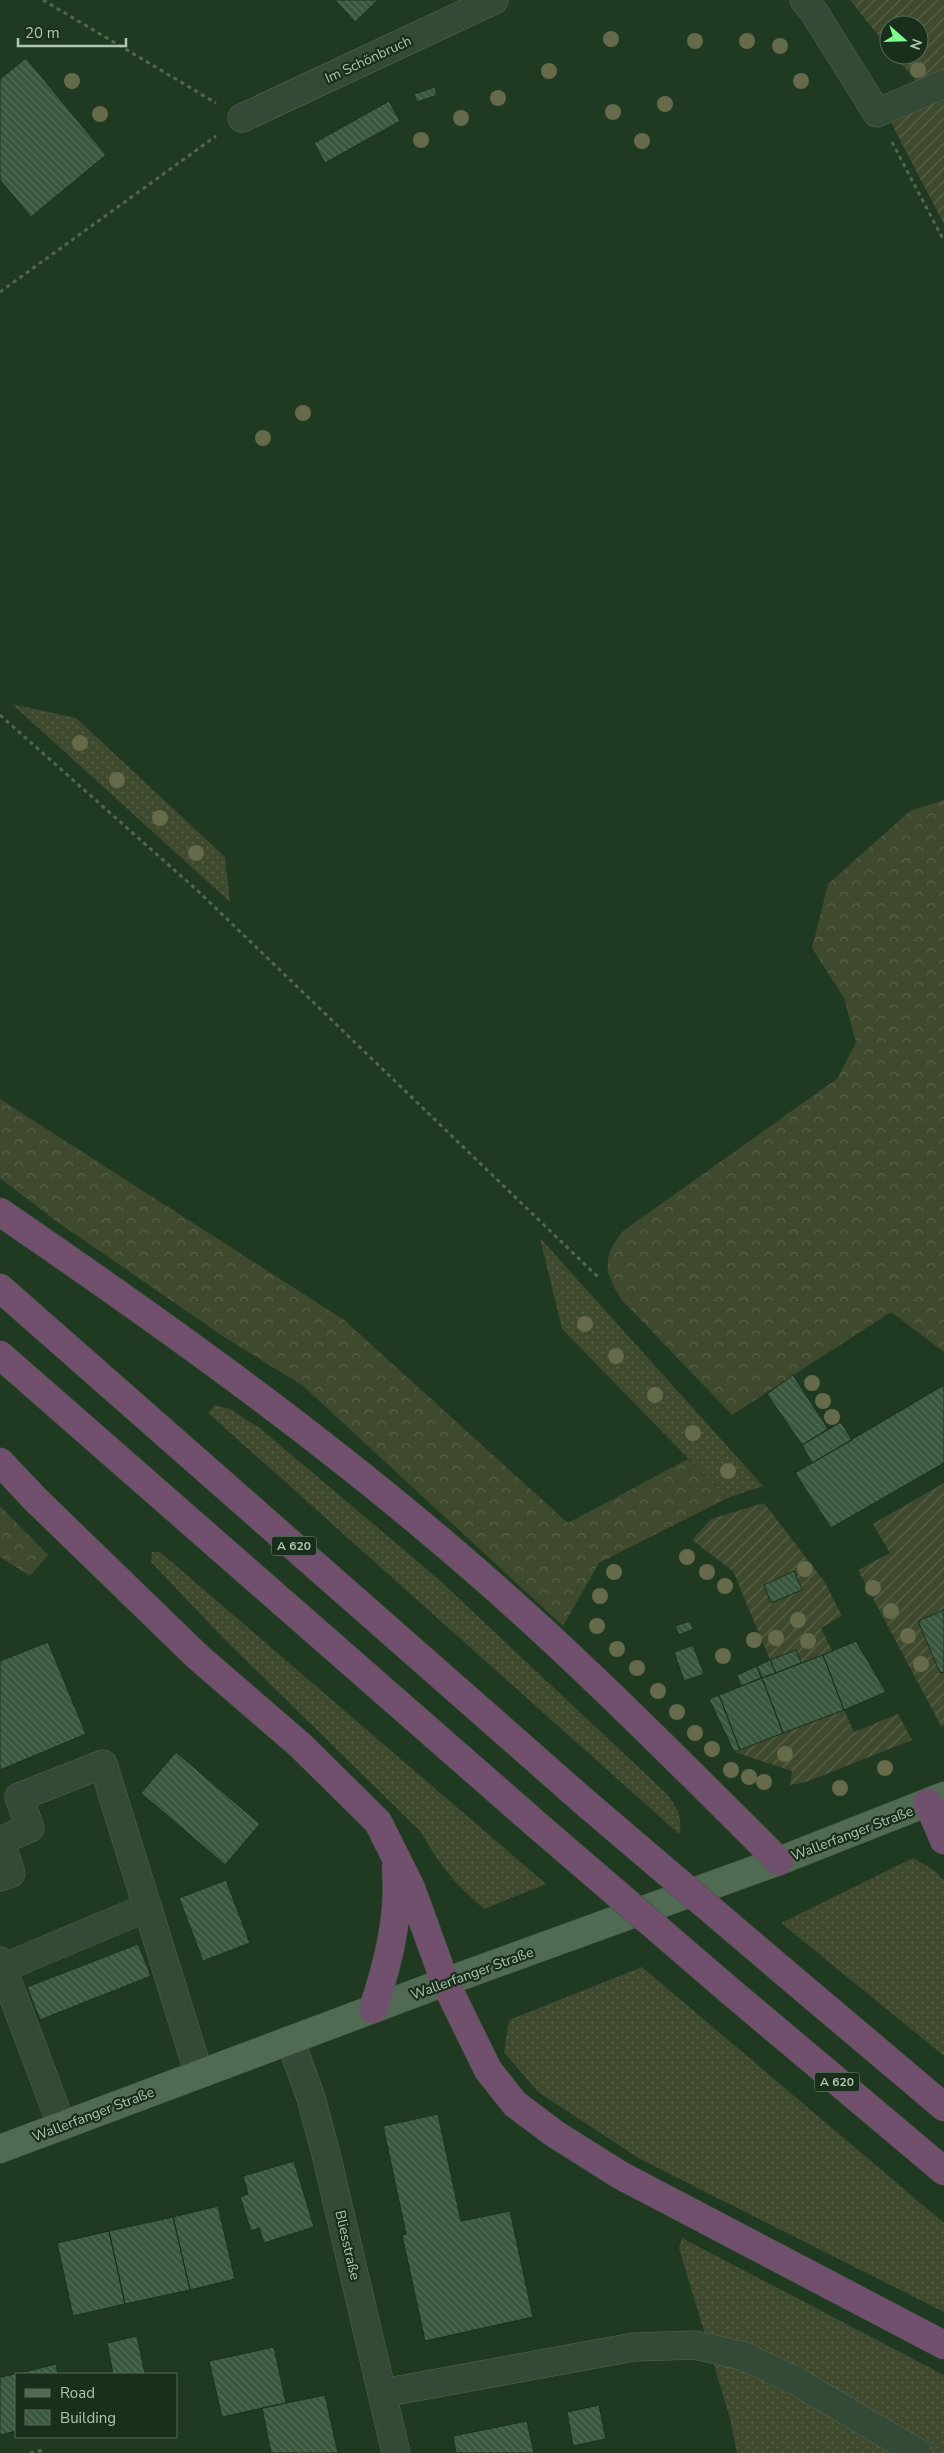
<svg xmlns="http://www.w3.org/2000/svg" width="944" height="2453" font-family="'Nunito Sans',sans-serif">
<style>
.grass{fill:url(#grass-dots)}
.forest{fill:url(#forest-crowns)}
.garden{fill:url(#garden-furrows)}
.building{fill:url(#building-back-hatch);stroke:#1b301d}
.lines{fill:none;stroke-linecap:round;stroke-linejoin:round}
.minor-casing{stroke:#516754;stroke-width:29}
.major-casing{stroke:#405642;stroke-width:29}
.highway-casing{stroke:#3e5441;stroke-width:29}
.path{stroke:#55654e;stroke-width:3;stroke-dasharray:4 4;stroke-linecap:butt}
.minor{stroke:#344a36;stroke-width:28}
.major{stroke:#516a54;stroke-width:28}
.highway{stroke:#70506c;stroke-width:28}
.highway-bridge-casing{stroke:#3e5441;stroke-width:29;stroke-linecap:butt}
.highway-bridge{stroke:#70506c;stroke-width:28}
.tree{fill:#656a4b}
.labels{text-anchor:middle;stroke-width:4.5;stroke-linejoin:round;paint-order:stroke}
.shield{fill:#192e1b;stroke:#819884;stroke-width:1}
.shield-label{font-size:12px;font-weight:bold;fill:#aec6b1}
.street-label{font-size:14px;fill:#aec6b1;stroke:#192e1b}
</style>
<defs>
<pattern id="grass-dots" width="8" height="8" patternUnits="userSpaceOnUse" patternTransform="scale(1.25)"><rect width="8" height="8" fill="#3f492e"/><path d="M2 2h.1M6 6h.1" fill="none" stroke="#58624a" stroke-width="1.8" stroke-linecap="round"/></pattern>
<pattern id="forest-crowns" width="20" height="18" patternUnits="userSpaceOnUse" patternTransform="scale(1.25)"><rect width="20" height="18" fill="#3f492e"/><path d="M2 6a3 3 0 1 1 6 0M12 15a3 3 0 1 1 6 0" fill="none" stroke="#58624a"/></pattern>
<pattern id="garden-furrows" width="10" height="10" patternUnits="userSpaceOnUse" patternTransform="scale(1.25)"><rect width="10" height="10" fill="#3f492e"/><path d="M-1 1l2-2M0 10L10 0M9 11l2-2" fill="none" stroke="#58624a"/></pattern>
<pattern id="building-back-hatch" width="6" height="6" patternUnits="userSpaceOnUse" patternTransform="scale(1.25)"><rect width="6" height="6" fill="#39573c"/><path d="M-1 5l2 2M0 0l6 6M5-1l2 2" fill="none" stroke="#536e56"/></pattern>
</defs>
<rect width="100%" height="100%" fill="#203a22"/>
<!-- grass -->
<path class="grass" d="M12 704 76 718 225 857 230 902Z
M540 1238 763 1486 727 1498 562 1329Z
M215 1405 230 1409 261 1429 436 1577 667 1794C676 1806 684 1819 679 1834L208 1413Z
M152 1552H160L546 1884 484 1909C453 1882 441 1867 421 1832L223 1638 151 1562Z
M913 1858 932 1869 944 1880V2056L781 1923Z
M642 1967 944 2223V2312L640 2159 538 2092 504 2052 509 2020Z
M682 2238 944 2375V2453H737L730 2418 679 2248Z"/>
<!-- forest -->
<path class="forest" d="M944 800V1352L891 1312 732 1415 623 1301C603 1273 602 1257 623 1231L838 1078 856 1042 844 998 812 948 828 884 910 811Z
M0 1099 344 1320 568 1523 688 1459 727 1498 599 1563 563 1626 303 1386 224 1337 56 1221 0 1178Z
M0 1506 48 1555 30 1576 0 1557Z"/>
<!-- garden -->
<path class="garden" d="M850 0H944V69L916 81 894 55H919V25H889V49Z
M944 96V224L888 117Z
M944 1483V1725L941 1726 858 1570 890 1553 873 1524Z
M764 1503 824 1581 842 1616 821 1628 832 1651 801 1663 796 1651 770 1660 733 1571 692 1540 711 1519Z
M844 1710 854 1732 898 1714 912 1740 806 1782 790 1785 792 1771 734 1752Z"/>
<!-- building -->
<path class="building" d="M335 0H378L355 22Z
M26 58 106 155 31 217 0 180V79Z
M435 87 437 95 417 102 414 94Z
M389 101 400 121 325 163 314 143Z
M793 1375 828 1429 802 1445 767 1394Z
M944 1385V1463L831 1528 795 1473Z
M841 1422 852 1440 812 1463 802 1445Z
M794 1571 802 1590 771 1603 764 1585Z
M944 1610V1672L940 1673 918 1621Z
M690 1621 693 1629 679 1635 675 1626Z
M856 1641 886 1692 844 1710 823 1655Z
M48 1642 86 1734 0 1770V1661Z
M693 1645 704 1674 684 1681 674 1652Z
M796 1650 801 1663 776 1673 770 1660Z
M823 1655 844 1710 783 1733 762 1678Z
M770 1660 776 1673 762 1678 757 1666Z
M757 1666 761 1678 741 1686 737 1675Z
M762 1678 783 1733 740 1750 719 1695Z
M719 1695 740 1750 734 1752 709 1699Z
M176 1752 260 1824 225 1865 141 1793Z
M226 1880 250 1943 203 1961 179 1898Z
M138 1944 151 1976 40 2020 27 1987Z
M438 2114 461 2221 510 2211 533 2317 425 2341 402 2235 406 2234 383 2126Z
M294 2161 314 2227 264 2243 259 2228 251 2231 240 2197 248 2194 243 2176Z
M218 2206 235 2279 190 2290 173 2217Z
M173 2217 190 2290 125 2304 109 2231Z
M109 2231 125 2304 73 2316 57 2243Z
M137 2336 145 2374H113L107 2343Z
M274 2347 286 2403 222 2417 209 2361Z
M56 2364 58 2374H16V2376V2374Z
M16 2374V2431L0 2435V2377Z
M325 2395 338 2453H271L262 2408Z
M599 2405 606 2439 573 2446 567 2412Z
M527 2421 534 2453H456L453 2436Z"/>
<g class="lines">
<defs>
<path id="minor" d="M804 0 814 12 877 113 944 84
M242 118 494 0
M0 1877 11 1873 0 1841 30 1828 19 1797 103 1764 199 2074
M0 1961 62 2126
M3 1968 148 1907
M290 2040 311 2098 326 2154 396 2453
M383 2393 634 2347 695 2345 743 2356 796 2381 918 2453"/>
<path id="major" d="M0 2149 445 1982 779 1861 944 1796"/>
<path id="highway" d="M0 1212C159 1321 315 1432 461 1558 572 1653 675 1758 779 1861
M0 1288 588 1805
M0 1355 537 1825
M0 1462 36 1500 198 1657 300 1745 378 1822 411 1888 445 1982 488 2070 515 2104 555 2134 620 2175 944 2345
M928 1803 944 1840
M783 1971 944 2107
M730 1991 944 2171
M373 2009C388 1963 400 1918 396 1868"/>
</defs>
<!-- minor casing -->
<use href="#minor" class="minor-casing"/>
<!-- major casing -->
<use href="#major" class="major-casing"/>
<!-- highway casing -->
<use href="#highway" class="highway-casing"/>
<!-- path -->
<path class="path" d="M43 0 216 103
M892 142 944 241
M0 292 216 136
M0 715 199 892 598 1277
M30 2453 44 2450"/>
<!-- minor -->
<use href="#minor" class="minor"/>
<!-- major -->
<use href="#major" class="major"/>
<!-- highway -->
<use href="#highway" class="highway"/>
<defs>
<path id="highway-bridge" d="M588 1805 783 1971
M537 1825 730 1991"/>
</defs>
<!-- highway-bridge casing -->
<use href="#highway-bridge" class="highway-bridge-casing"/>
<!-- highway-bridge -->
<use href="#highway-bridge" class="highway-bridge"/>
</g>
<!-- trees -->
<g class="tree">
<circle cx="611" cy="39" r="8"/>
<circle cx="695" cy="41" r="8"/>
<circle cx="747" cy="41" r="8"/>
<circle cx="780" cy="46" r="8"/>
<circle cx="918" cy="70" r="8"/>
<circle cx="549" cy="71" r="8"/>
<circle cx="72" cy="81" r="8"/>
<circle cx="801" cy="81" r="8"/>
<circle cx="498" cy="98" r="8"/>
<circle cx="665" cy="104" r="8"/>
<circle cx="613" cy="112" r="8"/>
<circle cx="100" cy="114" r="8"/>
<circle cx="461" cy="118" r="8"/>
<circle cx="421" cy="140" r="8"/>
<circle cx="642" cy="141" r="8"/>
<circle cx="303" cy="413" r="8"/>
<circle cx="263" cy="438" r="8"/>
<circle cx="80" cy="743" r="8"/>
<circle cx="117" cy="780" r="8"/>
<circle cx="160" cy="818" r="8"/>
<circle cx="196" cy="853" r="8"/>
<circle cx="585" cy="1324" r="8"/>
<circle cx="616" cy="1356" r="8"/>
<circle cx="812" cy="1383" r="8"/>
<circle cx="655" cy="1395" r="8"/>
<circle cx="823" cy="1401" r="8"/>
<circle cx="832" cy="1417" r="8"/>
<circle cx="693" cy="1433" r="8"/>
<circle cx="728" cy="1471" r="8"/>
<circle cx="687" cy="1557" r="8"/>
<circle cx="805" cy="1569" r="8"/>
<circle cx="614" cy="1572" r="8"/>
<circle cx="707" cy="1572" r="8"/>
<circle cx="725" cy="1586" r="8"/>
<circle cx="873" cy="1588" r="8"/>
<circle cx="600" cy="1596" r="8"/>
<circle cx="891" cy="1611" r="8"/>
<circle cx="798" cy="1620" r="8"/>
<circle cx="597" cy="1626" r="8"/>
<circle cx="908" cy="1636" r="8"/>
<circle cx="776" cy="1638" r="8"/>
<circle cx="754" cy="1640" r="8"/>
<circle cx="808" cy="1641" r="8"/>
<circle cx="617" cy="1649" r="8"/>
<circle cx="723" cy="1656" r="8"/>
<circle cx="921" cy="1664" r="8"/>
<circle cx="637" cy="1668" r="8"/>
<circle cx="658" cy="1691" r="8"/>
<circle cx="677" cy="1712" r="8"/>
<circle cx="695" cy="1733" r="8"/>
<circle cx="712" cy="1749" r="8"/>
<circle cx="785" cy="1754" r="8"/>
<circle cx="885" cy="1768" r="8"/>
<circle cx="731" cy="1770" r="8"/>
<circle cx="749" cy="1777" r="8"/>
<circle cx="764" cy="1782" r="8"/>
<circle cx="840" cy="1788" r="8"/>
</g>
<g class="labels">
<!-- shield labels -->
<g class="shield">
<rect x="271.5" y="1536.5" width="45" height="19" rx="4"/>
<rect x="814.5" y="2072.5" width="45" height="19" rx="4"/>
</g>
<g class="shield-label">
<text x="294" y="1550">A 620</text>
<text x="837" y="2086">A 620</text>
</g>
<!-- street labels -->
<g class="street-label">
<text transform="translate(368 59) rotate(-25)" y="5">Im Schönbruch</text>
<text transform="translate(852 1833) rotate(-21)" y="5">Wallerfanger Straße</text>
<text transform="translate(472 1973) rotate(-20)" y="5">Wallerfanger Straße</text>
<text transform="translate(93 2114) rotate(-21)" y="5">Wallerfanger Straße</text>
<text transform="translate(348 2245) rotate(77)" y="5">Bliesstraße</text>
</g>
</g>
<!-- legend -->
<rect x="15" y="2373" width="162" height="65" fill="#192e1b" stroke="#556b57"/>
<rect x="25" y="2389" width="25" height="8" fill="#516a54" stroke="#556b57"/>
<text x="60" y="2398" font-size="15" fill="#aec6b1">Road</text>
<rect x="25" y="2410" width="25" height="15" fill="url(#building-back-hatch)" stroke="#556b57"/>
<text x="60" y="2423" font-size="15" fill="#aec6b1">Building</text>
<!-- north arrow -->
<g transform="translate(904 40) rotate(110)"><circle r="24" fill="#192e1b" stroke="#556b57"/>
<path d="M0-4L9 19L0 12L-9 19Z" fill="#7efc8e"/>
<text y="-8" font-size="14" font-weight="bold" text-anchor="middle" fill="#aec6b1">N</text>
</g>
<!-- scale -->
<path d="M18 38v8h108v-8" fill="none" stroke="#aec6b1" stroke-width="2.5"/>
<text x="25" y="38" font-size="15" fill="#aec6b1" stroke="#192e1b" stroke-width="4" paint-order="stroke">20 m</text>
</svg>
